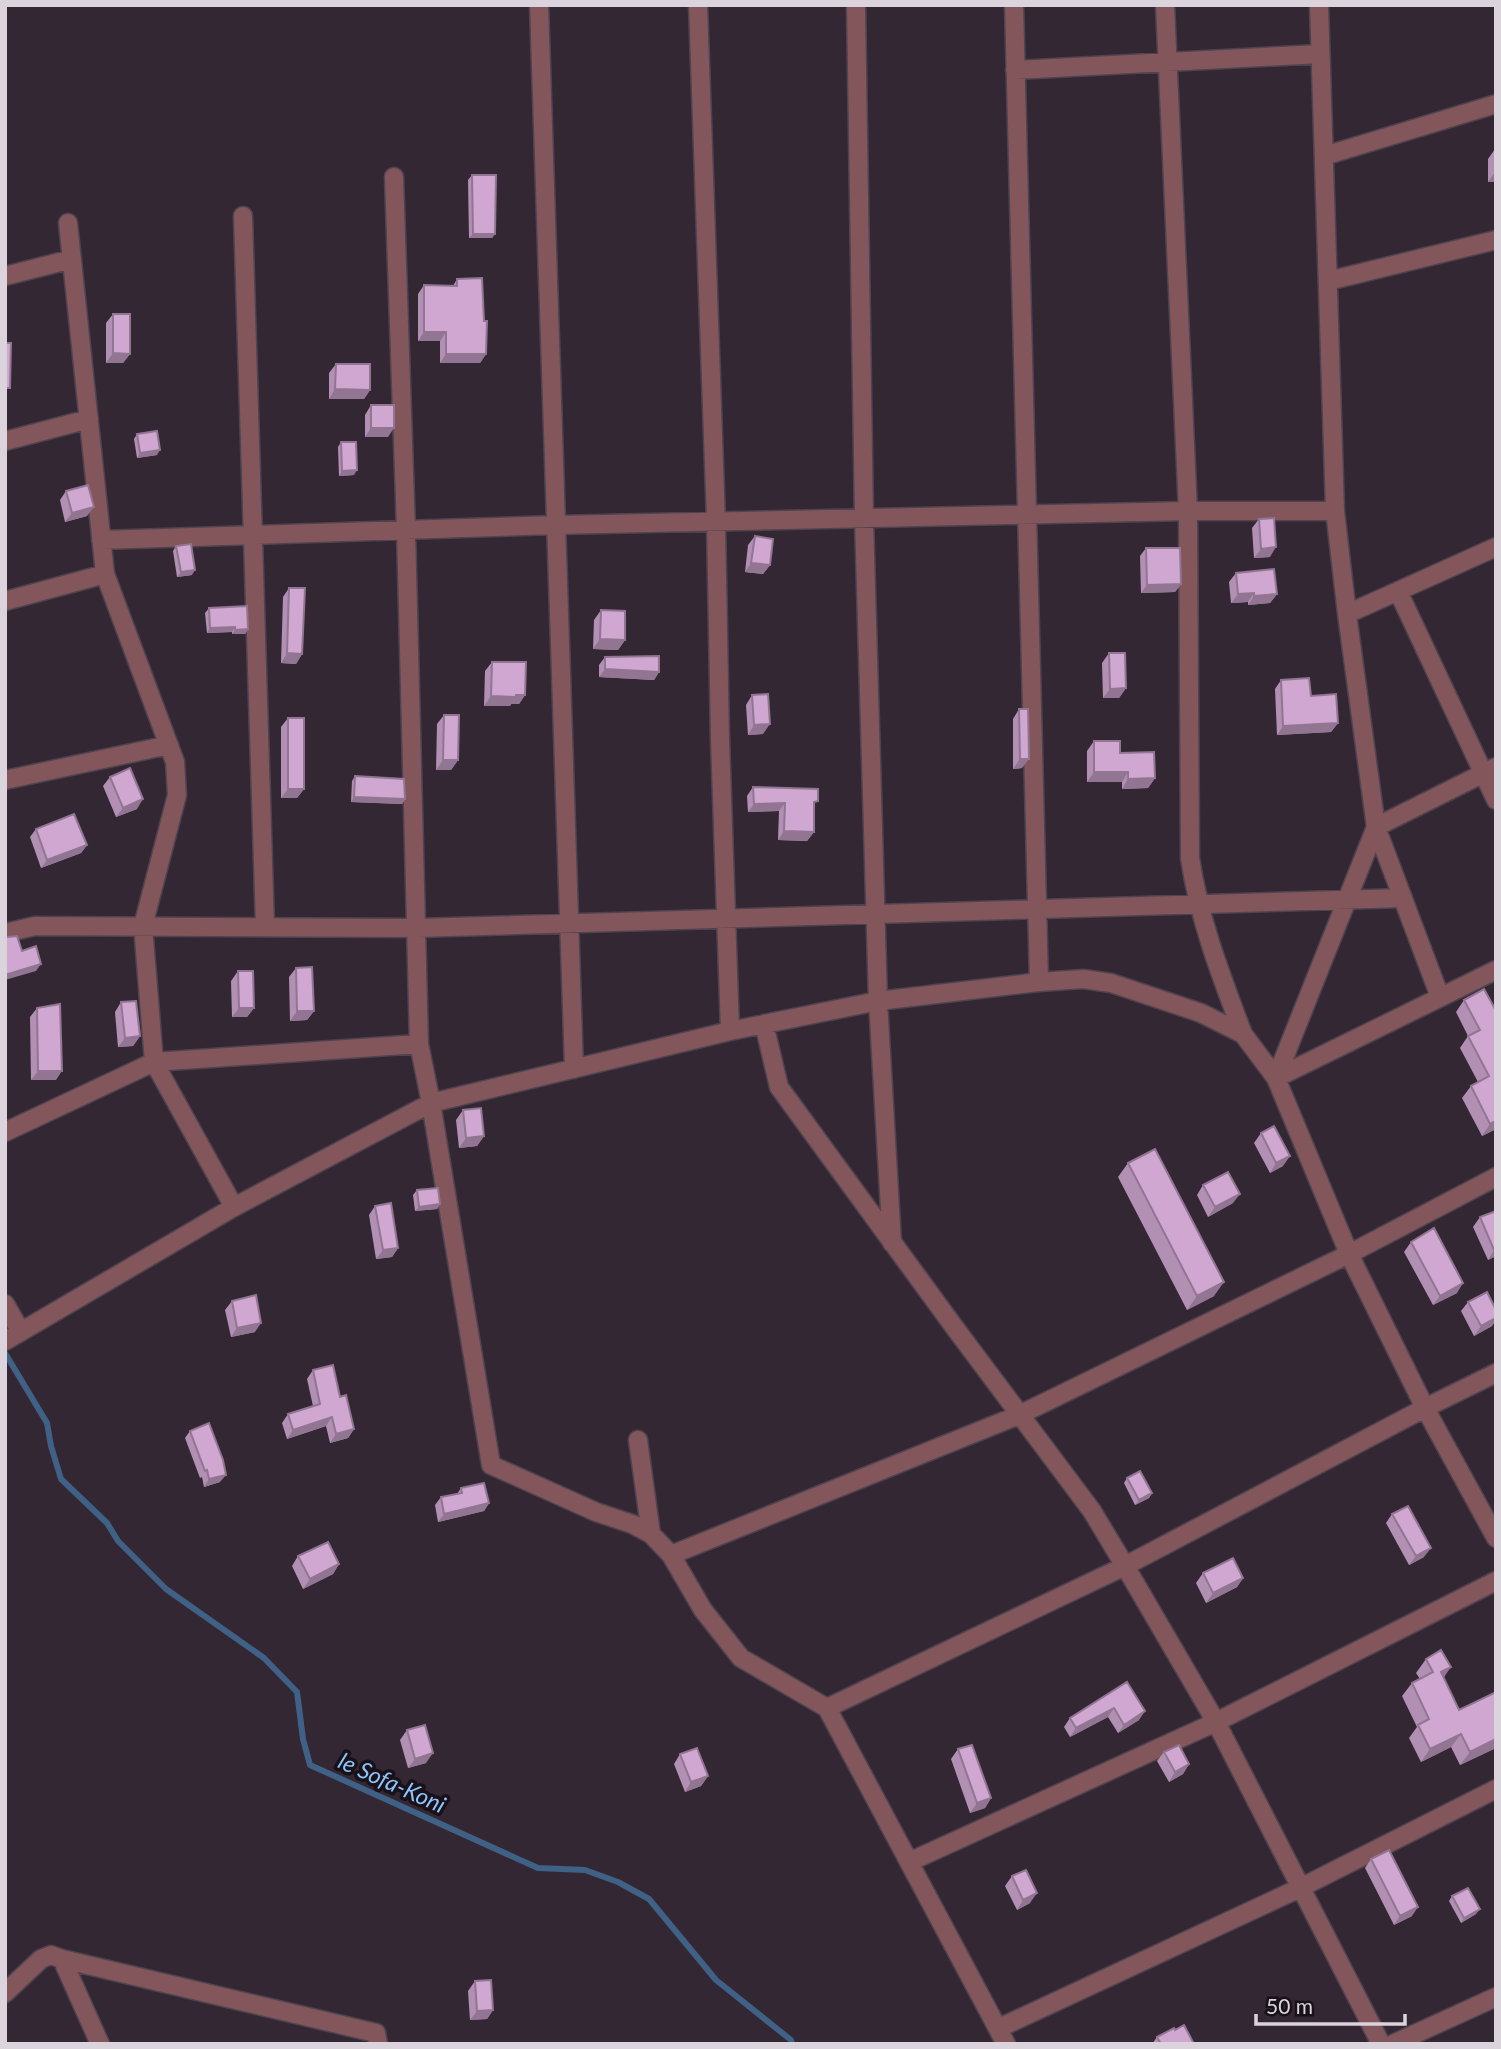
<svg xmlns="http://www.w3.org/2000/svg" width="1501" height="2049" font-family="Lato,sans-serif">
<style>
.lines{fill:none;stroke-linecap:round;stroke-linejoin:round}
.stream{stroke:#3f6185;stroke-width:6}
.minor-casing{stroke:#4f434f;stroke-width:21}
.minor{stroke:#82565a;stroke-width:18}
.wall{fill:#b290b3}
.shaded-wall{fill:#917592}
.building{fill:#cfa7d0;stroke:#917592;stroke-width:2}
.labels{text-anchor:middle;stroke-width:7;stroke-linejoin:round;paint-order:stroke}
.water-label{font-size:23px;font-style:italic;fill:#8dc3fe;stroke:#181218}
</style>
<rect width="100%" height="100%" fill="#342734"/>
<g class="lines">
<!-- stream -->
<path class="stream" d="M5 1353 47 1423 51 1446 61 1479 107 1523 118 1541 166 1589 264 1658 297 1692 303 1739 310 1765 538 1868 585 1870 618 1882 649 1899 716 1980 791 2040 792 2044"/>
<defs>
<path id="minor" d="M539 5 574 1069
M698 5 716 522 720 739 730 1031
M856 5 864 519 878 1001 892 1243
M1014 5 1039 982
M1165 5 1188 511 1190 858C1199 919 1221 976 1243 1034
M1319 5 1335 511 1347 614 1376 827 1440 997
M1015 70 1320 54
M1324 156 1496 104
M394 177 406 530 419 1044 431 1103 491 1465 596 1512 632 1524 651 1534 671 1555 703 1610 741 1658 827 1708 1006 2044
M243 216 265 927
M68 223 105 574 175 762 177 795 143 926 154 1062 234 1207
M5 276 72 259
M1328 281 1496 240
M5 441 89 419
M101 540 556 525 1188 511H1335
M1398 591 1496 800
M5 601 105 574
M1347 614 1496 547
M1496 767 1376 827 1276 1078 1349 1254 1425 1408 1496 1538
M5 780 169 745
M5 933 35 926 417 928 1403 898
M764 1024 779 1087 952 1324 1092 1511 1125 1566 1216 1722 1381 2044
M5 1132 154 1062 419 1044
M5 1304 21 1332
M5 1341 234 1207 431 1103 730 1031 878 1001 1039 982 1083 979 1111 983 1201 1013 1243 1034 1276 1078 1496 970
M638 1440 651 1534
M671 1555 1019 1415 1349 1254 1496 1177
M827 1708 1125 1566 1425 1408 1496 1373
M909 1862 1216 1722 1496 1581
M62 1959 376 2033 378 2044
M5 1993 41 1959 51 1955 62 1959 100 2044
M999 2028 1302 1887 1496 1789
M1393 2044 1496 1997"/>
</defs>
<!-- minor casing -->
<use href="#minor" class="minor-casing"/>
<!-- minor -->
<use href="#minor" class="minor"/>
</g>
<!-- wall -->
<path class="wall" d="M1495 149 1496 182H1488V159Z
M472 175 495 234 492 238H469L468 180Z
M457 279 486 354 480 363H440V341H418V294L424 285 453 286Z
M113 314 130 354 123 363H106V323Z
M336 364 370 390 364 399H329V373Z
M371 405 388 437H365V415Z
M137 434 157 455 137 458 134 439Z
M341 442 354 475 339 476 338 447Z
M66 491 87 516 65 522 60 500Z
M1259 519 1270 557 1254 558 1252 528Z
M755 536 770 565 763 574 745 572 748 545Z
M176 546 192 575 177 577 173 551Z
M1146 548 1181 584 1175 592 1141 593 1140 556Z
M1236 573 1277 594 1270 603 1248 605V602L1231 603 1229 582Z
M289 588 302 654 296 664 281 663 283 597Z
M209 608 248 629 245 634H232V632L207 633 205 613Z
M601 610 625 640 618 650 593 649 594 620Z
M1109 653 1126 688 1119 698H1103L1102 663Z
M605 657 659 672 654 680 599 677V665Z
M492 662 525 695 519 704H511L510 706H484L485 671Z
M1281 680 1311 696 1338 723 1331 732 1277 735 1275 689Z
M752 695 763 734 748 735 746 705Z
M1019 709 1022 768 1013 769V719Z
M444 715 458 760 451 770H436L437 724Z
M288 718 304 789 297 798H281V727Z
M1094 741 1120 753 1155 778 1148 788 1122 789V782H1087V751Z
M355 776 405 799 402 804 351 802 352 781Z
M110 777 137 809 116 817 103 786Z
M753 787 814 808V832L807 841 778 840 779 811 748 812 747 796Z
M36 829 87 845 81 853 41 868 30 837Z
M296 968 314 1011 307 1020 290 1021 289 977Z
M238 971 254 1008 247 1017H232L231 981Z
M1484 989 1496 1129 1482 1136 1462 1098 1471 1086 1478 1082 1460 1048 1468 1036 1456 1012 1464 1000Z
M121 1002 140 1036 133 1046 118 1047 115 1012Z
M37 1008 56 1080H31L30 1017Z
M463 1110 484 1136 477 1146 459 1148 456 1120Z
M1261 1133 1283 1166 1270 1173 1254 1143Z
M1128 1163 1214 1296 1187 1310 1118 1177Z
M1203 1185 1233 1203 1208 1217 1197 1195Z
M417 1190 440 1204 437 1209 415 1211 413 1195Z
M375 1206 398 1248 392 1257 376 1259 369 1215Z
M1496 1211V1256L1488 1260 1473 1227 1480 1217Z
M1411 1242 1457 1293 1433 1305 1404 1252Z
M232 1301 255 1332 231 1337 225 1310Z
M1468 1302 1492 1326 1474 1336 1461 1311Z
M313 1370 340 1397 354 1429 348 1438 330 1443 326 1426 287 1439 282 1423 288 1414 313 1406 307 1379Z
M190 1431 220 1482 204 1487 202 1477 200 1478 185 1438Z
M1127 1478 1152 1493 1149 1498 1135 1505 1124 1483Z
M461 1488 489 1503 484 1511 438 1522 435 1505 441 1497 457 1494Z
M1392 1514 1424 1557 1409 1565 1386 1523Z
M298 1556 339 1564 333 1574 303 1589 292 1566Z
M1203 1573 1243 1578 1237 1587 1206 1603 1196 1583Z
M1426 1659 1444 1678 1459 1710 1496 1748 1460 1765 1451 1747 1421 1762 1409 1738 1417 1727 1402 1696 1412 1683 1420 1679 1416 1673Z
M1127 1682 1139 1720 1118 1733 1108 1717 1070 1737 1064 1727 1070 1718Z
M407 1730 426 1763 408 1768 400 1740Z
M958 1749 991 1798 985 1808 970 1813 951 1759Z
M1164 1752 1189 1764 1183 1774 1169 1782 1157 1761Z
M680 1754 708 1776 701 1786 685 1792 674 1764Z
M1371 1859 1412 1916 1394 1925 1365 1868Z
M1012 1876 1030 1903 1017 1910 1005 1886Z
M1452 1896 1476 1914 1461 1923 1449 1901Z
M475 1981 493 2010 487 2019 470 2020 468 1991Z
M1175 2030 1194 2044H1152L1157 2037Z"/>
<!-- shaded-wall -->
<path class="shaded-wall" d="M1495 172 1496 182H1488Z
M473 234H495L492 238H469Z
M424 332H446L440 341H418Z
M113 353 130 354 123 363H106Z
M446 354H486L480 363H440Z
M335 389 370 390 364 399H329Z
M371 428H394L388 437H365Z
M160 450 157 455 137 458 140 453Z
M357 470 354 475 339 476 342 471Z
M94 507 87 516 65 522 72 513Z
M1276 547 1270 557 1254 558 1261 549Z
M751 563 770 565 763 574 745 572Z
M195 570 192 575 177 577 181 572Z
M1181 584 1175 592 1141 593 1147 585Z
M1254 593 1248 602 1231 603 1238 594Z
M1277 594 1270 603 1248 605 1254 596Z
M235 627 232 632 207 633 210 628Z
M248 629 245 634H232L235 630Z
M600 639 625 640 618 650 593 649Z
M287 653 302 654 296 664 281 663Z
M605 669 659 672 654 680 599 677Z
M1126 688 1119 698H1103L1110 689Z
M516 695H525L519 704H511L510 706H484L491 696Z
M1338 723 1331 732 1277 735 1283 726Z
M770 724 763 734 748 735 754 725Z
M1020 759H1029L1022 768 1013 769Z
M443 760H458L451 770H436Z
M1094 772H1128L1122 782H1087Z
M1155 778 1148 788 1122 789 1128 779Z
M288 789H304L297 798H281Z
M354 797 405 799 402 804 351 802Z
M143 799 137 809 116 817 123 808Z
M785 803 779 811 748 812 754 804Z
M784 831 814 832 807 841 778 840Z
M87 845 81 853 41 868 47 860Z
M41 964 36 971 5 980V975Z
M239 1008H254L247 1017H232Z
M297 1011H314L307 1020 290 1021Z
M140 1036 133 1046 118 1047 125 1038Z
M38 1071H62L56 1080H31Z
M1496 1121V1129L1482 1136 1490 1124Z
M484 1136 477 1146 459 1148 466 1138Z
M1290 1156 1283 1166 1270 1173 1276 1163Z
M1240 1194 1233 1203 1208 1217 1215 1207Z
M440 1204 437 1209 415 1211 419 1207Z
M398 1248 392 1257 376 1259 383 1250Z
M1494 1250H1496V1256L1488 1260Z
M1224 1282 1214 1296 1187 1310 1197 1296Z
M1463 1283 1457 1293 1433 1305 1440 1296Z
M1496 1318V1321L1492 1326 1474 1336 1481 1326Z
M261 1323 255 1332 231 1337 237 1328Z
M332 1417 326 1426 287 1439 293 1430Z
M354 1429 348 1438 330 1443 336 1434Z
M226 1475 220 1482 204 1487 209 1479Z
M1152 1493 1149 1498 1135 1505 1139 1500Z
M489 1503 484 1511 438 1522 444 1514Z
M1431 1548 1424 1557 1409 1565 1416 1556Z
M339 1564 333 1574 303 1589 310 1579Z
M1243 1578 1237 1587 1206 1603 1213 1593Z
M1451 1667 1442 1680 1441 1672Z
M1114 1708 1108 1717 1070 1737 1076 1728Z
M1145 1711 1139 1720 1118 1733 1124 1725Z
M1461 1734 1451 1747 1421 1762 1430 1749Z
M1496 1739V1748L1460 1765 1470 1752Z
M433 1753 426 1763 408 1768 415 1759Z
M1189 1764 1183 1774 1169 1782 1175 1772Z
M708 1776 701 1786 685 1792 691 1782Z
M991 1798 985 1808 970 1813 977 1803Z
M1037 1893 1030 1903 1017 1910 1023 1900Z
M1418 1907 1412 1916 1394 1925 1400 1916Z
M1480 1909 1476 1914 1461 1923 1464 1918Z
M493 2010 487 2019 470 2020 477 2011Z"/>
<!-- building -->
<path class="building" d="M472 175H496L495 234H473Z
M482 278 484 321H487L486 354H446V332H424V285L457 286V279Z
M113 314H130V354L113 353Z
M5 343H11L10 388H5Z
M336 364H370V390L335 389Z
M371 405H394V428H371Z
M157 431 160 450 140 453 137 434Z
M341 442H356L357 470 342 471Z
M88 485 94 507 72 513 66 491Z
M1274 518 1276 547 1261 549 1259 519Z
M755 536 773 539 770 565 751 563Z
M191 544 195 570 181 572 176 546Z
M1146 548H1180L1181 584 1147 585Z
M1274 569 1277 594 1254 596V593L1238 594 1236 573Z
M289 588H305L302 654 287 653Z
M247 606 248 629 235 630V627L210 628 209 608Z
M601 610 625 611V640L600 639Z
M1109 653H1125L1126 688 1110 689Z
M659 656V672L605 669V657Z
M492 662H526L525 695H516V697L491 696Z
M1309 678 1311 696 1336 694 1338 723 1283 726 1281 680Z
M768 694 770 724 754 725 752 695Z
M1019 709H1028L1029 759H1020Z
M444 715H459L458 760H443Z
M288 718H304V789H288Z
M1094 741H1120V753L1154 752 1155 778 1128 779V772H1094Z
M130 768 143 799 123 808 110 777Z
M355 776 404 779 405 799 354 797Z
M753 787 818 789V801L814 802V832L784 831 785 803 754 804Z
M74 814 87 845 47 860 36 829Z
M5 936 7 937 17 936 22 951 36 946 41 964 5 975Z
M312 967 314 1011H297L296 968Z
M238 971H253L254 1008H239Z
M1484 989 1495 1009H1496V1121L1490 1124 1471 1086 1489 1076 1468 1036 1480 1030 1464 1000Z
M136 1001 140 1036 125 1038 121 1002Z
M60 1004 62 1071H38L37 1008Z
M481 1108 484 1136 466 1138 463 1110Z
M1274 1126 1290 1156 1276 1163 1261 1133Z
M1155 1149 1224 1282 1197 1296 1128 1163Z
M1228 1172 1240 1194 1215 1207 1203 1185Z
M438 1188 440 1204 419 1207 417 1190Z
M391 1203 398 1248 383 1250 375 1206Z
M1496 1211V1250H1494L1480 1217Z
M1434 1228 1463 1283 1440 1296 1411 1242Z
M1487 1292 1496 1310V1318L1481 1326 1468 1302Z
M256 1295 261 1323 237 1328 232 1301Z
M333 1365 340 1397 346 1395 354 1429 336 1434 332 1417 293 1430 288 1414 320 1404 313 1370Z
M209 1423 223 1460 226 1475 209 1479 207 1470 205 1471 190 1431Z
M1140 1471 1152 1493 1139 1500 1127 1478Z
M484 1483 489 1503 444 1514 441 1497 462 1493 461 1488Z
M1408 1506 1431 1548 1416 1556 1392 1514Z
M328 1542 339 1564 310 1579 298 1556Z
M1233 1558 1243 1578 1213 1593 1203 1573Z
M1441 1650 1451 1667 1441 1672 1459 1710 1496 1692V1739L1470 1752 1461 1734 1430 1749 1418 1725 1429 1719 1412 1683 1433 1672 1426 1659Z
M1127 1682 1145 1711 1124 1725 1114 1708 1076 1728 1070 1718Z
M425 1725 433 1753 415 1759 407 1730Z
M972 1745 991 1798 977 1803 958 1749Z
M1179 1745 1189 1764 1175 1772 1164 1752Z
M697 1748 708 1776 691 1782 680 1754Z
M1389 1850 1418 1907 1400 1916 1371 1859Z
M1026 1870 1037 1893 1023 1900 1012 1876Z
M1468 1888 1480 1909 1464 1918 1452 1896Z
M491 1980 493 2010 477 2011 475 1981Z
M1184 2025 1194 2044H1161L1157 2037 1174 2028 1175 2030Z"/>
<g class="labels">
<!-- water labels -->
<g class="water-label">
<text transform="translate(392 1783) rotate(24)" y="8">le Sofa-Koni</text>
</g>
</g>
<!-- border -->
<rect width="1501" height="2049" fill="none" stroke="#dcd4dc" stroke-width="14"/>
<!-- scale -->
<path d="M1256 2014v10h149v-10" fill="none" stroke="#dcd4dc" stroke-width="3.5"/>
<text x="1266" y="2014" font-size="21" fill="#dcd4dc" stroke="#181218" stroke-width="5" paint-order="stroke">50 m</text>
</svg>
